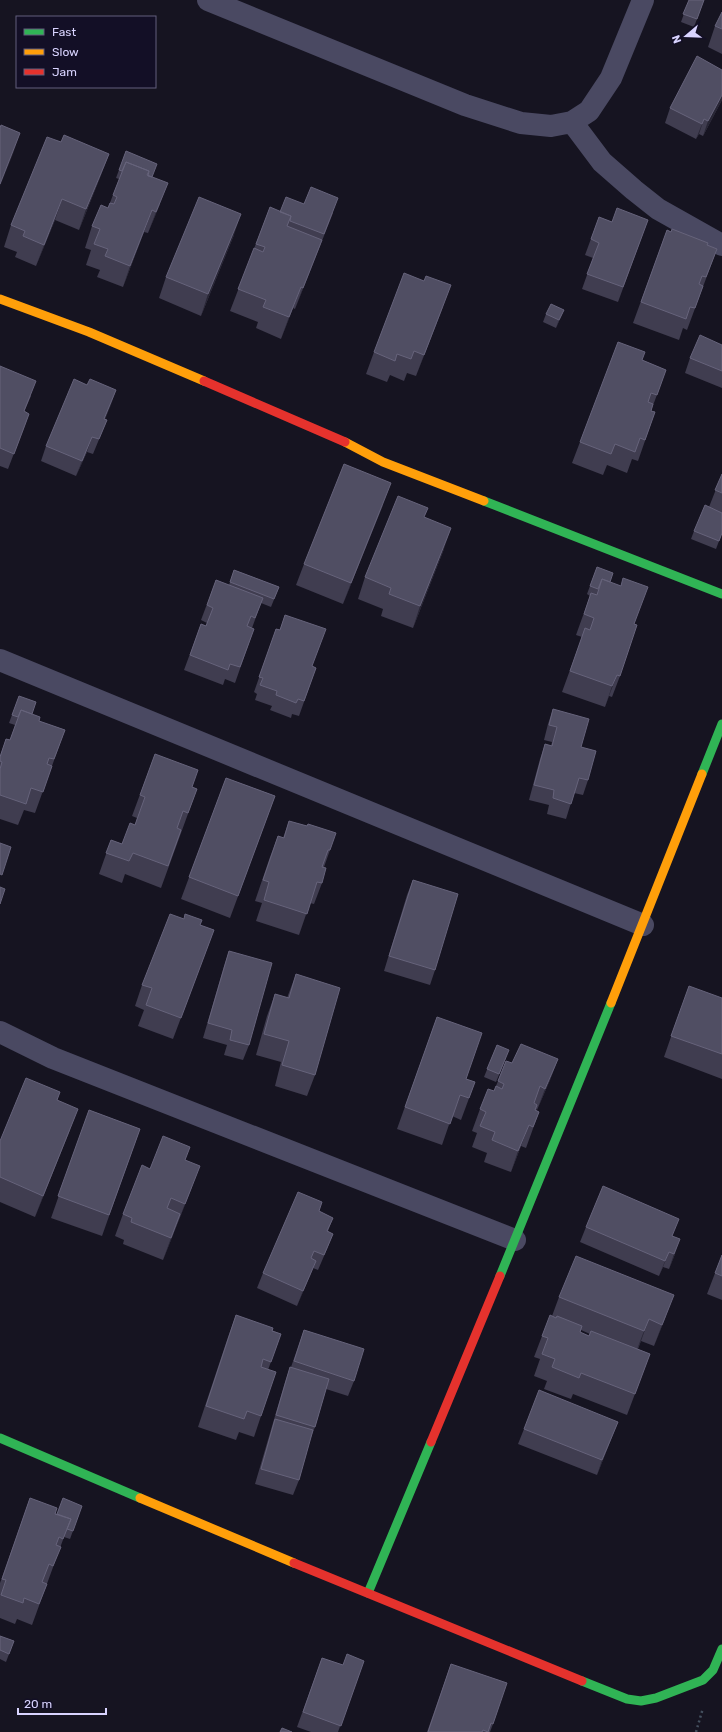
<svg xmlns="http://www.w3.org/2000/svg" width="722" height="1732" font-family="Rubik,sans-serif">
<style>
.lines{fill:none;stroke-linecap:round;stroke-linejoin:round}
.path{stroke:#44505f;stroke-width:2.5;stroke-dasharray:2 3;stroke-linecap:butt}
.street{stroke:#4a4962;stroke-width:22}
.fast{stroke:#30b455;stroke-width:9}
.slow{stroke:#ff9f0a;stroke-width:9}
.jam{stroke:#e5322d;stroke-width:9}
.wall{fill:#403d50;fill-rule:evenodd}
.shaded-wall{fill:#282635}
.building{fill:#504e63;stroke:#66637b}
</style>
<rect width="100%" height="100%" fill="#161421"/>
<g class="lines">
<!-- path -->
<path class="path" d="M696 1732 703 1708"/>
<!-- street -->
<path class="street" d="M208 0 465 105 521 123 551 126 572 122 589 111 611 78 643 0
M572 122 602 162 634 190 658 209 722 245
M0 660 643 925
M0 1032 53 1058 515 1240"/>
<!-- fast -->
<path class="fast" d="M484 501 722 594
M702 774 722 724
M500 1276 611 1003
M0 1438 140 1498
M368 1593 431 1442
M582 1681 627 1699 641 1701 656 1698 703 1680 713 1670 722 1649"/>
<!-- slow -->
<path class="slow" d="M0 299 89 332 204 381
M345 442 383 462 484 501
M611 1003 702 774
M140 1498 294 1563"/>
<!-- jam -->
<path class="jam" d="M204 381 345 442
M431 1442 500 1276
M294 1563 582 1681"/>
</g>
<!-- wall -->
<path class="wall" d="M689 0H704L694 27 681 22Z
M722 12V54L708 47 715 26Z
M722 100 703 136 699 134 696 139 665 123 670 108Z
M61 142 109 154 101 175 79 230 55 220 36 266 15 257 17 252 4 247 11 225Z
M126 151 152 177 160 204 148 233 144 232 123 287 97 277 100 270 86 265 91 250 85 248 92 226 108 208 119 179 116 178Z
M304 204 333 213 295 309 293 308 281 339 256 328 258 322 230 311 270 207 280 212Z
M599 217 612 222 648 220 618 302 582 289 593 258 585 255Z
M667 230 717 249 687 330 683 328 679 340 633 323Z
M234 235 201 316 159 298 166 277Z
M443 307 416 376 407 373 404 381 390 375 387 382 366 374 374 352Z
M564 310 556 328 543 322 546 314Z
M722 345V388L685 373 690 358Z
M642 360 666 370 651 411 655 412 638 461 632 459 627 473 607 465 603 475 572 463 580 442Z
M0 366 31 396 24 412 29 414 8 469 0 466Z
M87 385 116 390 105 419 107 420 93 454 87 452 76 476 41 461 46 446Z
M722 474V533L716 549 691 539 694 531 709 507Z
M383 505 343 604 296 585 304 564Z
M425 517 444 549 413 628 381 616 383 609 358 599 365 577Z
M597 567 610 582 634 624 620 676 612 697 609 696 605 707 562 692 582 637 576 635 590 596 587 594Z
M234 570 279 587 271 607 261 603 252 628 254 629 235 683 225 679 223 685 184 670 201 624 206 626 207 623 201 620 216 580 229 585Z
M285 615 312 666 316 668 299 716 292 714 291 718 270 710 272 706 255 700 257 694 254 692 276 629 280 630Z
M19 696 32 714 39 721 65 730 35 813 24 810 18 825 0 819V756L6 739 10 740 15 725 9 723Z
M553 709 581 747 588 780 583 795 574 793 566 819 547 814 549 805 529 800 540 759 545 744 551 746 552 742 544 740 548 724Z
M155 754 192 787 197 789 161 888 125 874 122 883 99 874 111 840 122 844 135 825 137 818 132 816Z
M226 778 275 796 230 918 181 899Z
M289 821 307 826 308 824 330 850 324 867 322 883 314 904 310 903 299 935 256 921 262 903 255 901 270 857 278 836 283 838Z
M413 880 435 970 430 985 384 971 407 895Z
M200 925 214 930 173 1039 138 1026 144 1010 135 1006 142 985Z
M229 951 249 1045 243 1060 224 1055 227 1045 203 1038 224 966Z
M296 974 315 1075 307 1096 275 1086 281 1062 256 1055 267 1016 275 994 287 998Z
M722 998V1079L664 1057 681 1008Z
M437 1017 466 1079 475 1082 461 1120 452 1116 442 1145 397 1129Z
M497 1045 506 1058 496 1082 484 1077Z
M558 1059 550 1080 537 1110 536 1109V1110L539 1112 526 1148 521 1146 511 1172 484 1162 487 1153 472 1147 477 1133 472 1131 480 1109 494 1091 506 1061 512 1063Z
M57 1100 70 1130 35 1217 0 1202V1141Z
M89 1110 140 1129 102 1236 51 1218Z
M185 1160 192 1187 163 1260 123 1244 124 1240 115 1236 123 1214 150 1169Z
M319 1211 333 1218 328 1231 333 1234 327 1249 318 1270 313 1268 297 1306 257 1288 263 1273Z
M586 1227 673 1236 675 1254 669 1269 663 1267 659 1276 580 1242Z
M722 1255V1300L707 1294Z
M559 1297 666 1316 654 1346 641 1341 638 1349 650 1354 627 1415 573 1394 571 1399 544 1389 547 1381 534 1376 540 1359 534 1357 542 1336 552 1316ZM581 1330 590 1334 589 1336 580 1333Z
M236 1315 281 1334 268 1370 261 1416 254 1437 239 1432 236 1440 198 1427 228 1337Z
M304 1330 354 1381 348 1396 326 1389 315 1427 309 1442 299 1480 293 1495 255 1484 285 1382 290 1367H291Z
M618 1422 597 1475 518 1444 524 1429Z
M30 1498 57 1514 82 1506 70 1539 64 1537 32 1625 17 1619 15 1624 0 1618V1583Z
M0 1636 14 1641 6 1662 0 1659Z
M322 1658 343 1665 364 1661 338 1732H311L297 1727Z
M451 1664 493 1724 490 1732H427Z"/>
<!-- shaded-wall -->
<path class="shaded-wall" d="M722 95V100L703 136 708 121Z
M704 119 699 134 696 139Z
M20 133 13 154 0 186V184Z
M109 154 101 175 79 230 86 209Z
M168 183 160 204 148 233 156 212Z
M62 199 55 220 36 266 44 245Z
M152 210 144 232 123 287 130 266Z
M241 214 234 235 201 316 208 294Z
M322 240 314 262 295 309 303 288Z
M451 285 443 307 416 376 424 355Z
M301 287 293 308 281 339 289 317Z
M564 310 561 317 556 328 559 320Z
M116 390 111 405 99 434 104 419Z
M29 414 24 429 8 469 14 454Z
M92 437 87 452 76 476 82 461Z
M391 483 383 505 343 604 351 583Z
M451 528 444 549 413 628 420 606Z
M617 675 609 696 605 707 612 686Z
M558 1059 550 1080 537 1110 545 1089Z
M78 1109 70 1130 35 1217 43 1196Z
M529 1125 521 1146 511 1172 518 1151Z
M200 1166 192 1187 177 1225 185 1204Z
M180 1214 173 1235 163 1260 171 1238Z
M680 1239 675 1254 669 1269 674 1254Z
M669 1252 663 1267 659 1276 665 1261Z
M316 1261 310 1276 297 1306 303 1291Z
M674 1295 666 1316 654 1346 662 1325Z
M649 1319 641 1341 636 1352 644 1331Z
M618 1422 612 1437 597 1475 602 1460Z"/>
<!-- building -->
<path class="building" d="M689 0H704L697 19 683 14Z
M722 12V29L715 26Z
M697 56 722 70V95L708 121 704 119 702 124 670 108Z
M1 125 20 133 0 184V128Z
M64 135 109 154 86 209 62 199 44 245 23 236 25 231 11 225 47 137 61 142Z
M126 151 157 164 152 177 148 176 149 171 126 162 122 171 119 170Z
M126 162 149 171 147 175 168 183 156 212 152 210 130 266 105 256 108 249 94 244 100 229 92 226 101 205 108 208 110 203 114 204 117 197 113 195Z
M311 187 338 198 324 234 290 221 291 216 280 212 286 197 304 204Z
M199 197 241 214 208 294 166 277Z
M270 207 291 216 287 226 322 240 303 288 301 287 289 317 263 307 266 300 238 289 254 248 263 252 265 247 256 244Z
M617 208 648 220 623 287 587 274 599 243 591 239 599 217 612 222Z
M672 229 708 243 707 245 717 249 706 277 702 276 699 284 703 286 695 308 690 307 686 319 641 302 667 230 671 232Z
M404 273 424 281 426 276 451 285 424 355 414 351 411 359 397 354 395 361 374 352Z
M551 304 564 310 559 320 546 314Z
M700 335 722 345V371L690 358Z
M618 342 645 352 642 360 666 370 657 395 651 393 648 402 653 404 651 411 655 412 645 440 640 438 635 452 615 444 611 454 580 442Z
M0 366 36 381 24 411 29 414 14 454 0 448Z
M74 379 87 385 90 379 116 390 104 419 107 420 99 439 92 437 82 461 46 446Z
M344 464 391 483 351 583 304 564Z
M722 474V493L715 490Z
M398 496 428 508 424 517 451 528 420 606 389 594 391 588 365 577Z
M705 505 722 513V533L719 541 694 531Z
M597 567 613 573 610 582 602 579 598 589 590 586Z
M234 570 279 587 274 599 230 582Z
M623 578 648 587 634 624 637 625 620 676 617 675 612 686 570 671 585 628 590 630 594 618 584 614 591 593 597 595 602 579 621 586Z
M216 580 263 598 255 618 251 616 247 626 254 629 240 667 230 664 228 670 190 655 201 624 206 626 213 608 207 605Z
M285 615 326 629 312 666 316 668 304 701 298 699 296 703 276 695 277 691 260 685 263 678 259 677 276 629 280 630Z
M19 696 36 702 32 714 21 710 18 717 12 715Z
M553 709 589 719 581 747 596 751 588 780 579 778 571 804 553 798 554 790 534 785 545 744 552 746 557 727 549 725Z
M21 710 40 717 39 721 65 730 54 759 49 758 47 764 52 766 43 792 31 788 26 804 0 795V769L2 762 0 761V757L6 739 10 740Z
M155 754 198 770 192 787 197 789 188 813 183 811 177 828 181 830 168 866 133 853 129 861 106 853 111 840 122 844 130 823 135 825 145 797 140 795Z
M226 778 275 796 238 896 189 877Z
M289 821 307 826 308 824 336 833 330 850H328L322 867 326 868 322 883 317 882 307 914 264 900 269 882 263 880 278 836 284 838Z
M0 843 11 847 2 875 0 874Z
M413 880 458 894 435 970 389 956Z
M0 887 5 889 0 904Z
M170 914 184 919 185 914 202 920 200 925 214 930 181 1018 146 1005 152 988 142 985Z
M229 951 272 963 249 1045 230 1040 232 1030 208 1023Z
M296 974 340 988 315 1075 282 1065 289 1041 264 1034 275 994 289 998Z
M689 986 722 998V1054L671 1036Z
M437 1017 482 1033 466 1079 475 1082 469 1098 460 1095 450 1124 405 1107Z
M521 1044 558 1059 545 1089 540 1086 534 1103 537 1105 535 1110 539 1112 533 1127 529 1125 518 1151 492 1140 495 1132 480 1126 486 1112 480 1109 488 1089 494 1091 496 1086 502 1089 504 1084 498 1081 506 1061 512 1063Z
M497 1045 509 1050 499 1074 487 1069Z
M26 1078 60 1092 57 1100 78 1109 43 1196 0 1177V1141Z
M89 1110 140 1129 109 1215 58 1196Z
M163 1136 190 1147 185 1160 200 1166 185 1204 171 1198 167 1208 180 1214 171 1238 131 1222 132 1218 123 1214 142 1165 150 1169Z
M603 1186 679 1219 672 1236 680 1239 674 1254 669 1252 665 1261 586 1227Z
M298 1192 322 1202 319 1211 333 1218 327 1231 333 1234 324 1255 314 1251 311 1258 316 1261 303 1291 263 1273Z
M722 1255V1276L715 1273Z
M576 1256 674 1295 662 1325 649 1319 644 1331 559 1297Z
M236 1315 273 1328 272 1331 281 1334 271 1362 263 1359 261 1367 276 1372 261 1416 247 1411 244 1419 206 1406Z
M550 1315 556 1318 557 1316 582 1326 580 1332 589 1336 591 1331 650 1354 635 1394 581 1373 579 1378 552 1367 555 1359 542 1354 548 1338 542 1336Z
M304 1330 364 1349 354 1381 294 1361Z
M290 1367 329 1379 315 1427 276 1415Z
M539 1390 618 1422 602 1460 524 1429Z
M275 1419 313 1430 299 1480 261 1469Z
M30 1498 57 1508 55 1514 71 1519 63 1539 59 1537 56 1545 61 1547 53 1566 49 1564 42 1582 47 1584 39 1604 24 1598 23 1603 1 1595 6 1580 2 1579Z
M63 1498 82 1506 73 1531 67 1529 71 1519 57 1514Z
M0 1636 14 1641 9 1654 0 1650Z
M347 1654 364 1661 341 1726 303 1712 322 1658 343 1665Z
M451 1664 507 1683 493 1724 491 1723 488 1732 483 1730 482 1732H428Z
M282 1728 292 1732H280Z"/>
<!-- legend -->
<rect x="16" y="16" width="140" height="72" fill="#130f26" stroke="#625e7d"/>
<rect x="24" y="29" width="20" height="6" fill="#30b455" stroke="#625e7d"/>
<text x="52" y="36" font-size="12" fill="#d9d4ff">Fast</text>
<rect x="24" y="49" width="20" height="6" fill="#ff9f0a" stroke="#625e7d"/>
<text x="52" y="56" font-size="12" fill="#d9d4ff">Slow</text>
<rect x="24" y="69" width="20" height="6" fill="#e5322d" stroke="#625e7d"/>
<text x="52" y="76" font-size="12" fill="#d9d4ff">Jam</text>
<!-- north arrow -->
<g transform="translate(686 36) rotate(251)" stroke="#130f26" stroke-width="3" paint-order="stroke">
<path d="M0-3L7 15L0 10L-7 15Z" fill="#d9d4ff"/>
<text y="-6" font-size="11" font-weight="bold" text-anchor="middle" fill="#d9d4ff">N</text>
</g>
<!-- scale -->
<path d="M18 1708v6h88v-6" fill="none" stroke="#d9d4ff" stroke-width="2"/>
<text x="24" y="1708" font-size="12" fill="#d9d4ff" stroke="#130f26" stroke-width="3" paint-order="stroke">20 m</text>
</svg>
